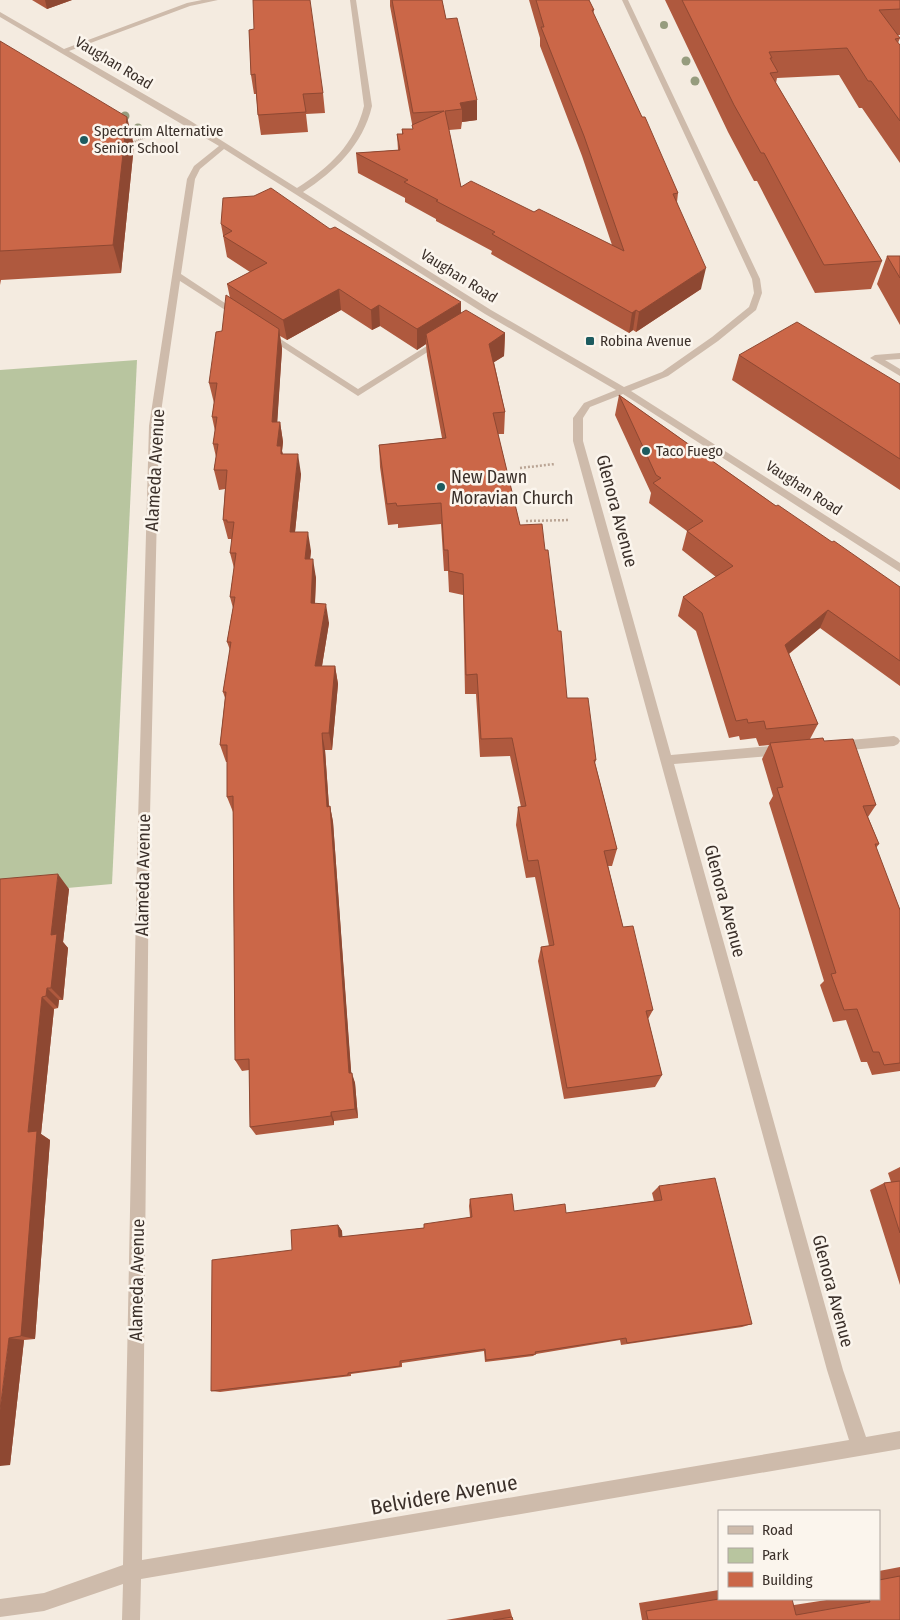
<svg xmlns="http://www.w3.org/2000/svg" width="900" height="1620" font-family="'Fira Sans Condensed',sans-serif">
<style>
.green{fill:#b8c59f}
.lines{fill:none;stroke-linecap:round;stroke-linejoin:round}
.path-far1{stroke:#baa595;stroke-width:2;stroke-dasharray:1 1;stroke-linecap:butt}
.path{stroke:#baa595;stroke-width:2.5;stroke-dasharray:2 2;stroke-linecap:butt}
.minor{fill:#cebbab;fill-rule:evenodd}
.tree{fill:#969c7e}
.wall{fill:#af593e}
.shaded-wall{fill:#8e4832}
.building{fill:#cb6748;stroke:#8e4832}
.poi-dot{fill:#1d5b5f;stroke:#fbf5ed;stroke-width:2}
.labels{text-anchor:middle;stroke-width:5;stroke-linejoin:round;paint-order:stroke}
.far-street-label{font-size:15px;fill:#3b302a;stroke:#fbf5ed}
.far-poi-label{font-size:15px;fill:#3b302a;stroke:#fbf5ed;text-anchor:start}
.street-label{font-size:18px;fill:#3b302a;stroke:#fbf5ed}
.poi-label{font-size:18px;fill:#3b302a;stroke:#fbf5ed;text-anchor:start}
.near-street-label{font-size:21px;fill:#3b302a;stroke:#fbf5ed}
</style>
<rect width="100%" height="100%" fill="#f4ebe0"/>
<!-- green -->
<path class="green" d="M137 360 112 884 0 894V370Z"/>
<g class="lines">
<!-- path-far1 -->
<path class="path-far1" d="M131 143 153 134"/>
<!-- path -->
<path class="path" d="M520 468 555 464
M526 521 570 520"/>
<!-- minor -->
<path class="minor" d="M202 0H218L190 6 69 51 189 120 297 188C329 168 355 144 364 106L350 0H356L372 106C363 145 335 171 303 192L491 310 624 387 662 372 712 337 749 307 754 293 752 279 622 0H628L760 279 762 293 756 310 718 341 668 376 631 391 900 563V572L623 394 590 407 583 418V441L671 755 782 745 786 746 788 750 786 754 782 755 674 764 843 1370 866 1437 900 1431V1449L141 1579 140 1620H122L123 1584 44 1611 0 1617V1599L44 1593 123 1565 137 858 149 426 187 179 194 166 219 146 0 17V12L64 49 187 3ZM224 149 485 314 616 390 584 403 573 418V441L827 1370 849 1440 142 1560 149 858 159 426 180 281 236 317 239 318 243 315 181 274 195 179 200 169Z
M268 331 358 389 438 339 441 338 445 341 358 396 265 336 264 334Z
M900 353V359L885 360 900 369V376L870 358 875 355Z
M894 736 898 738 900 741 898 744 894 746 839 751 835 750 833 746 835 742 839 741Z"/>
</g>
<!-- trees -->
<g class="tree">
<circle cx="664" cy="25" r="4"/>
<circle cx="686" cy="61" r="4.5"/>
<circle cx="695" cy="81" r="4.5"/>
<circle cx="125" cy="116" r="4.5"/>
<circle cx="138" cy="128" r="4.5"/>
</g>
<!-- wall -->
<path class="wall" d="M32 0H72L47 9Z
M390 0H442L446 19 477 120 462 122 461 129 449 130 461 187 534 212 612 245 582 156 540 46V38L529 0H589L594 10 593 14 678 193 677 202 701 289 636 332 633 330 629 333 491 254 492 251 436 221V219L405 202V198L358 173 356 153 398 150 397 134H402V129H413L390 6Z
M665 0H900V35H897L900 38 898 43 900 45V163L862 108H859L839 75 777 78 776 83 882 261 871 289 815 293 757 181H754L728 132Z
M249 30 323 93 325 113 306 114 308 132 261 135 258 115 256 94H254L251 75Z
M0 41 134 145 121 273 1 280 0 285Z
M221 224 330 229 461 313 505 333 504 356 494 362 505 412 504 434H498L520 525 545 550 558 631 567 698 596 760 595 763 617 849 612 866H608L623 927 653 1010 648 1019 662 1075 655 1087 564 1099 538 961 541 947 549 946 535 877 526 878 516 825 518 807H521L510 756 480 757 476 694H465L463 595 449 592 448 571H444L441 524 398 528V524L388 525 380 467 379 445 442 438 427 356 426 344 417 350 380 326 372 330 341 310 287 340 280 336 282 349 277 422H280L283 442 282 451 283 454 301 474 295 532 311 551 310 559 316 578 315 604 329 623 322 666H335L338 684 332 750H325L329 806H330L333 822 351 1073 355 1083 358 1118 334 1121V1125L256 1135 250 1127 249 1070 242 1071 235 1060 233 812 227 797V762H226L220 745 225 698 223 692 230 650 227 642 233 608 230 597 234 568 230 553 232 542 231 539H228L223 520 225 489 219 490 214 470 216 457 213 444 215 431 212 417 214 403 209 383 230 298 227 284 250 272 227 257Z
M887 256H900V325L877 284Z
M739 355 900 384V490L732 380Z
M619 395 776 506 900 587V686L820 628 789 654 818 724 810 739 824 741 876 805 868 817 879 844 876 848 900 910V1071L872 1075 867 1062H861L846 1020 833 1022 820 985 824 981 769 803 773 796 762 759 769 745 759 746 756 738 740 740 739 736 729 738 696 631 678 616 683 597 716 577 682 550 687 531 649 503 651 493 615 415Z
M0 879 69 889 63 942 68 948 63 1000H59L58 1008 54 1009 41 1134 50 1140 35 1339 24 1340 10 1465Z
M900 1167V1285L870 1190 884 1183 891 1182 888 1173Z
M659 1186 752 1324 742 1327 621 1345 620 1340 536 1354 533 1356 485 1362 484 1351 402 1363V1367L351 1374V1376L220 1392 211 1391 292 1250 338 1225 342 1231V1237L424 1228 470 1217 469 1206 470 1199 514 1211 566 1213 654 1201 652 1193Z
M900 1567V1620H642L639 1603 719 1590V1599L794 1605 833 1599H879V1571Z
M510 1609 513 1620H446Z"/>
<!-- shaded-wall -->
<path class="shaded-wall" d="M45 0H72L47 9Z
M477 100V120L462 122V109L460 103Z
M127 117 134 145 121 273 113 245Z
M706 268 701 289 636 332 639 312Z
M339 289 341 310 287 340 283 320Z
M461 302V323L426 334V344L417 350V329Z
M379 305 380 326 372 330 371 310Z
M636 310 633 330 629 333 632 313Z
M279 329 282 349 276 442 272 422Z
M505 333 504 356 488 366 489 344Z
M280 422 283 442 282 451 285 466 277 446Z
M298 454 301 474 293 551 290 532Z
M308 532 311 551 308 578 305 559Z
M313 559 316 578 314 622 311 603Z
M326 604 329 623 319 684 315 666Z
M828 610 820 628 777 663 785 645Z
M335 666 338 684 332 750 329 733Z
M322 733 325 750 330 822 327 807Z
M330 806 333 822 352 1083 349 1073Z
M58 874 69 889 63 942 68 948 63 1000 51 988V935Z
M47 988 59 1000 58 1008 46 996Z
M42 997 54 1009 41 1134 50 1140 35 1339 21 1336 28 1132Z
M352 1073 355 1083 358 1118 355 1109Z
M331 1112 334 1121V1125L331 1116Z
M338 1225 342 1231 343 1243 339 1237Z
M9 1338 24 1340 10 1465 0 1466V1410Z"/>
<!-- building -->
<path class="building" d="M253 0H310L323 93 303 94 306 112 258 115 255 74 251 75 249 30 254 29Z
M392 0H442L446 19 457 18 477 100 460 103 462 109 445 111 461 187 471 181 534 212 539 209 624 251 584 136 541 27H544L536 0H589L594 10H592L642 117H645L678 193 673 194 706 268 639 312 636 310 632 313 492 234 495 232 436 201 438 200 404 182 408 180 356 153 400 150 397 134H403L402 129H413L412 125 444 111 413 113Z
M682 0H900V9L879 10 900 38 895 39 900 45V121L871 81H868L847 48 769 52 772 58H770L778 72 770 73 882 261 824 265 764 153H761L734 105Z
M0 41 127 117 113 245 0 251Z
M271 188 330 229 335 227 461 302 417 329 379 305 371 310 339 289 283 320 227 284 267 263 223 236 232 231 221 224 223 198 254 196Z
M887 256H900V278Z
M226 295 279 329 272 422H280L277 446H281V454H298L290 532H308L305 559H313L311 603 326 604 315 666H335L329 733H322L327 807 330 806 349 1073H352L355 1109 331 1112V1116L250 1127 249 1059 235 1060 233 796 227 797V745H220L226 692H223L231 642H227L235 597H230L236 553H230L234 522H227V520H223L227 470H214L218 444H213L217 417H212L217 383H209L216 332 222 331Z
M466 310 505 333 489 344 505 412 493 413 520 525 542 524 545 550H548L558 631H561L567 698H588L596 760H594L617 849 604 851 623 927 633 926 653 1010 646 1011 662 1075 567 1088 541 947 554 945 538 860 528 861 518 807 526 806 512 738 481 739 477 674 466 675 463 574 449 571 448 550H444L441 503 397 506 396 503 387 504 379 445 446 438 426 334Z
M797 322 900 384V459L739 355Z
M619 395 776 506 778 505 832 542 834 541 900 587V661L828 610 785 645 818 724 766 729 764 721 748 723 747 719 736 721 702 613 683 597 733 566 687 531 703 521 653 483 661 478 656 475Z
M823 738 824 741 853 739 876 805 863 806 879 844H875L900 910V1063L884 1065 879 1052H873L857 1009 844 1010 831 974 836 973 777 788 783 787 770 743Z
M58 874 51 935 57 934 51 988H47L46 996 42 997 28 1132 37 1131 21 1336 9 1338 0 1410V879Z
M715 1178 752 1324 627 1343 626 1338 535 1352 536 1354 486 1360 485 1349 400 1361V1366L348 1373V1375L211 1391 212 1260 292 1250 291 1230 338 1225 339 1237 424 1228V1224L472 1217 470 1199 512 1194 514 1211 565 1204 566 1213 662 1200 659 1186Z
M900 1181V1233L884 1183Z
M900 1576V1620H648L646 1611 719 1599H792L796 1615 870 1602 869 1599H879V1580Z
M512 1617 513 1620H493Z"/>
<!-- markers -->
<g class="poi-dot">
<circle cx="84" cy="140" r="5"/>
<rect x="585" y="336" width="10" height="10" rx="2.5"/>
<circle cx="646" cy="451" r="5"/>
<circle cx="441" cy="487" r="5"/>
</g>
<g class="labels">
<!-- far-street labels -->
<g class="far-street-label">
<text transform="translate(114 63) rotate(31)" y="5">Vaughan Road</text>
<text transform="translate(459 276) rotate(32)" y="5">Vaughan Road</text>
<text transform="translate(804 488) rotate(33)" y="5">Vaughan Road</text>
</g>
<!-- far-poi labels -->
<g class="far-poi-label">
<text x="94" y="136">Spectrum Alternative<tspan x="94" dy="17">Senior School</tspan></text>
<text x="600" y="346">Robina Avenue</text>
<text x="656" y="456">Taco Fuego</text>
</g>
<!-- street labels -->
<g class="street-label">
<text transform="translate(155 470) rotate(-87)" y="6">Alameda Avenue</text>
<text transform="translate(617 511) rotate(75)" y="6">Glenora Avenue</text>
<text transform="translate(143 875) rotate(-89)" y="6">Alameda Avenue</text>
<text transform="translate(725 901) rotate(75)" y="6">Glenora Avenue</text>
<text transform="translate(137 1280) rotate(-89)" y="6">Alameda Avenue</text>
<text transform="translate(833 1291) rotate(75)" y="6">Glenora Avenue</text>
</g>
<!-- poi labels -->
<g class="poi-label">
<text x="451" y="483">New Dawn<tspan x="451" dy="21">Moravian Church</tspan></text>
</g>
<!-- near-street labels -->
<g class="near-street-label">
<text transform="translate(444 1495) rotate(-10)" y="7">Belvidere Avenue</text>
</g>
</g>
<!-- legend -->
<rect x="718" y="1510" width="162" height="90" fill="#fbf5ed" stroke="#aea69f"/>
<rect x="728" y="1526" width="25" height="8" fill="#cebbab" stroke="#aea69f"/>
<text x="762" y="1535" font-size="15" fill="#3b302a">Road</text>
<rect x="728" y="1548" width="25" height="15" fill="#b8c59f" stroke="#aea69f"/>
<text x="762" y="1560" font-size="15" fill="#3b302a">Park</text>
<rect x="728" y="1572" width="25" height="15" fill="#cb6748" stroke="#aea69f"/>
<text x="762" y="1585" font-size="15" fill="#3b302a">Building</text>
</svg>
